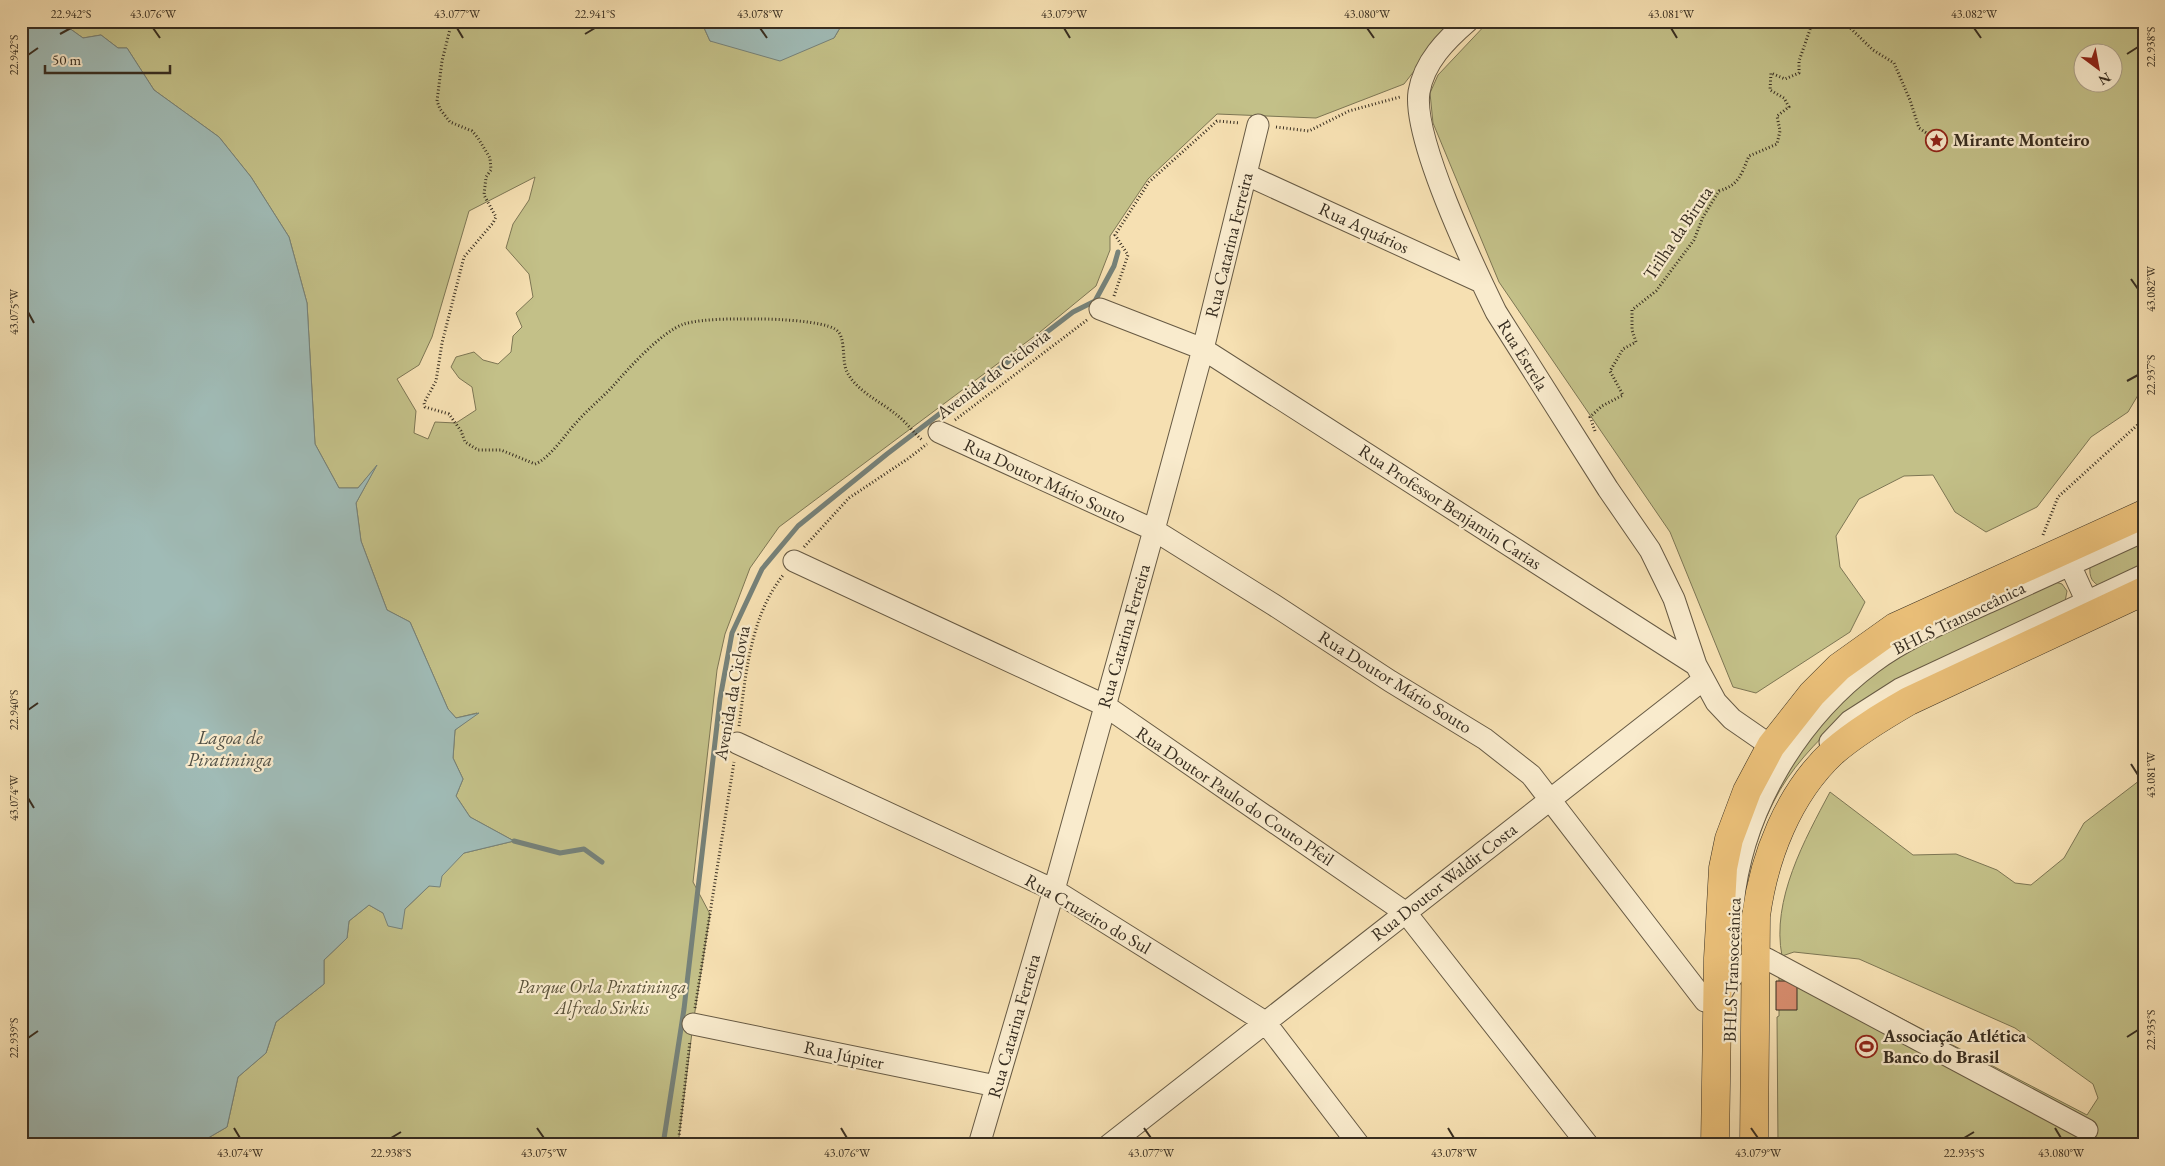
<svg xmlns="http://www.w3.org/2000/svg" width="2165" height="1166" font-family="'EB Garamond',serif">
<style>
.green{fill:#c3c088;stroke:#7d7654;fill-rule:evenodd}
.water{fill:#a0bbb6;stroke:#76827a}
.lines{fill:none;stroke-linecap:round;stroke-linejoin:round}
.stream{stroke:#76827a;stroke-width:5}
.building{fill:#d78c6e;stroke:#372d20}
.minor-casing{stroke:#675a44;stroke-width:23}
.major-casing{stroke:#372d20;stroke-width:29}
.path{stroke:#372d20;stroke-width:3;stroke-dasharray:1 2.5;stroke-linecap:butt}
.minor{stroke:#f9ebcd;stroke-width:21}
.major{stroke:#ebc079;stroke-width:28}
.ticks{fill:none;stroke:#372d20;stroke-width:2}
.labels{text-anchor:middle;stroke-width:4.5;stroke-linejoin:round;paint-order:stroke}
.poi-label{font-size:18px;font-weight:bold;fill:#372d20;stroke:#f9ebcd;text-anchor:start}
.street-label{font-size:18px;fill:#372d20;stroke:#f9ebcd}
.park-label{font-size:18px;font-style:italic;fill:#5a523a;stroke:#f9ebcd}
.water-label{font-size:19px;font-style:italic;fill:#515046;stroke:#f9ebcd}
.neatline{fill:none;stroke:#372d20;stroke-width:2}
.ticks-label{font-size:12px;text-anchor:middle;fill:#372d20}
</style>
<rect width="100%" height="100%" fill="#f6e0b2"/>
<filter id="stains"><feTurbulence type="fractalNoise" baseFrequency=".004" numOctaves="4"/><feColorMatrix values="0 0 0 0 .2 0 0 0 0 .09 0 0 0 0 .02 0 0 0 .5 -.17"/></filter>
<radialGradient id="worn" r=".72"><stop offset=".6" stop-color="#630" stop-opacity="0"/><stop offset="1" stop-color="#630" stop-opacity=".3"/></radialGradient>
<!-- green -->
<path class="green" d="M67 21H103L105 28 117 21H701L710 41 834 38 844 21H1453L1404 84 1316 118 1217 114 1148 179 1110 236V250L1096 286 1040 332 779 527 750 568 725 634 717 670 693 882 710 914 693 1024 678 1145H196L227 1127 238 1077 266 1053 276 1022 324 984V960L347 938 349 921 369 905 383 913 405 909 464 853 514 841 470 817 456 796 463 779 453 758 455 730 477 713 456 718 448 709 410 622 387 610 361 541 356 503 375 468 358 488H339L315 444 307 303 289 237 251 177 219 137 154 90 127 48H118L101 35 83 38 69 28ZM535 177 529 200 513 224 506 248 529 274 533 297 516 313 522 327 513 336 511 352 498 364 483 360 474 352 456 357 451 367 459 378 472 387 476 410 456 423 435 422 428 439 414 433 416 411 397 379 419 365 432 337 469 211Z
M1489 21H2144V385L2128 412 2091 437 2037 507 1986 532 1955 512 1933 475 1904 476 1859 499 1836 536 1840 567 1865 602 1850 632 1756 693 1733 687 1670 532 1499 282 1433 123 1430 93 1438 75ZM2082 52H2112V82H2082Z
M2144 541V569L2102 588C2092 582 2089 578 2090 566Z
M2052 581 2062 584 2067 591 2065 602 1842 718C1815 743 1790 769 1774 801 1762 823 1755 849 1745 873L1765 808 1813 732 1871 673 1924 640Z
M2144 777V1145H1778L1777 1017 1779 1016V978H1791L1797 964 2087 1115 2098 1098 2093 1084 2015 1028 1859 959 1794 952 1782 956C1771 900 1805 839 1830 792L1913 855 1956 854 1997 870 2015 883 2031 885 2064 858 2084 823Z"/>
<!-- water -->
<path class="water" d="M21 21H67L69 28 83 38 101 35 118 48H127L154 90 219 137 251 177 289 237 307 303 315 444 339 488H358L377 465 356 503 361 541 387 610 410 622 448 709 456 718 479 713 455 730 453 758 463 779 456 796 470 817 514 841 464 853 442 876 440 887 429 886 405 909 402 929 388 926 383 913 369 905 349 921 347 938 324 960V984L276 1022 266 1053 238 1077 227 1127 196 1145H21Z
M701 21H844L834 38 780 61 710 41Z"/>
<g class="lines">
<!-- stream -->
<path class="stream" d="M514 841 560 853 584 849 602 862
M663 1145 684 1009 720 699 732 633 762 569 798 526 887 454 1073 312 1095 301 1114 266 1118 252"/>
</g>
<!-- building -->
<path class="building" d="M1776 981H1797V1010H1776Z"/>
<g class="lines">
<defs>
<path id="minor" d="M1468 21C1446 40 1424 62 1419 92 1412 138 1474 267 1496 312L1608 489 1650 550 1674 599 1696 665 1716 702 1732 719 1771 746
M1247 175 1481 282
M1100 309 1203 349 1696 665
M939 432 1154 530 1274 605 1390 681 1485 739 1531 775 1705 1001H1717C1728 980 1740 959 1767 959L2087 1130
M794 561 1104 705 1406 913 1588 1145
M2070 565 2087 602
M1830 742 1850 721 1900 689 2144 575
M737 743 1054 890 1265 1022 1359 1145
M1733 905C1742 811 1796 720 1872 663 1907 637 1949 620 1989 602 2041 578 2092 555 2144 531
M693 1024 996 1086
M979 1145 1054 890 1154 530 1203 349 1258 125
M1109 1145 1703 680"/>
<path id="major" d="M1715 1145 1718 958 1723 868 1729 839 1747 791 1771 746 1812 694 1839 667 1895 627 2144 514
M1754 1145 1756 916C1764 857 1788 794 1833 752 1856 732 1883 716 1909 701L2144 591"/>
</defs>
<!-- minor casing -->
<use href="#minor" class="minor-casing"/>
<!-- major casing -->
<use href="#major" class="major-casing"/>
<!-- path -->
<path class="path" d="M452 21 442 61 437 101 440 109 450 122 472 131 478 138 490 158 491 170 486 177 484 195 496 217 493 223 464 257 442 343 436 381 424 403 425 407 449 414 461 431 465 442 478 450H501L535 464C549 459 565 435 575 424 587 410 601 399 613 386 629 368 661 332 684 324 705 318 738 319 760 319 777 319 821 321 835 329 847 336 841 360 847 372 857 392 882 402 898 416 907 423 914 433 922 440
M1843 21 1873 50 1894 63 1910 100 1919 128 1937 140
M1276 127 1309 131 1349 111 1400 97
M1114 296 1128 255 1115 235 1149 182 1217 121 1240 123
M955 420 1087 320
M1595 431 1590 417 1602 406 1623 395 1610 371 1623 349 1636 342 1632 330V310L1656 291 1694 240 1703 217 1719 191C1739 185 1741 175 1749 156L1777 144 1780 131 1777 116 1789 107 1784 98 1770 90 1771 73 1785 79 1799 73V61L1813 21
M2043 535 2058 497 2144 419
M804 547 849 498 909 458 927 444
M739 726C746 674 750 616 784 574
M695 1008 734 762
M678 1145 690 1041"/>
<!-- minor -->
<use href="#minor" class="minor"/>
<!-- major -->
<use href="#major" class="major"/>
</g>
<!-- ticks -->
<path class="ticks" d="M153 28 160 38M457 28 463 38M760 28 767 38M1064 28 1070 38M1367 28 1374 38M1671 28 1677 38M1974 28 1981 38M60 34 71 28M585 34 595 28M2127 54 2138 47M28 55 38 48M2131 279 2138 289M28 312 34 323M2127 381 2138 375M28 710 38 703M2131 764 2138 775M28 798 34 808M2127 1037 2138 1030M28 1038 38 1031M234 1128 240 1138M537 1128 544 1138M841 1128 847 1138M1144 1128 1151 1138M1448 1128 1454 1138M1751 1128 1758 1138M2055 1128 2061 1138M391 1138 401 1132M1964 1138 1974 1132"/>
<!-- icons -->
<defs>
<symbol id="sight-ring" viewBox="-11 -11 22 22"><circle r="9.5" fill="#f9ebcd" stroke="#8f2418" stroke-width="1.5"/><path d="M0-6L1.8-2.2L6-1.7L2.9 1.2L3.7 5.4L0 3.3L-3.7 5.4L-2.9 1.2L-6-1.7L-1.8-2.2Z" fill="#8f2418"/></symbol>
<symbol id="stadium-ring" viewBox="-11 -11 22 22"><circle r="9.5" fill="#f9ebcd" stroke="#8f2418" stroke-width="1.5"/><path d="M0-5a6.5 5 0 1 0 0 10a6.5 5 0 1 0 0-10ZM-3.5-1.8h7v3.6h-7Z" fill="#8f2418"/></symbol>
</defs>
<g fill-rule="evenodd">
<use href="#sight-ring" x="1924" y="128" width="25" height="25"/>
<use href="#stadium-ring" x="1854" y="1034" width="25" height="25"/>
</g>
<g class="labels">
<!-- poi labels -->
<g class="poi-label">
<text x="1953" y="146">Mirante Monteiro</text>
<text x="1883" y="1042">Associação Atlética<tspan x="1883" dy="21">Banco do Brasil</tspan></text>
</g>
<!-- street labels -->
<g class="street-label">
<text transform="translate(1364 228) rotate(25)" y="6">Rua Aquários</text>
<text transform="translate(1678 233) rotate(-56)" y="6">Trilha da Biruta</text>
<text transform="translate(1229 245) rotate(-76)" y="6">Rua Catarina Ferreira</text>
<text transform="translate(1523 355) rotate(58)" y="6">Rua Estrela</text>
<text transform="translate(993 374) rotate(-37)" y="6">Avenida da Ciclovia</text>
<text transform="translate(1045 481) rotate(25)" y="6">Rua Doutor Mário Souto</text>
<text transform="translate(1450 507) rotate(33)" y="6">Rua Professor Benjamin Carias</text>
<text transform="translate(1959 618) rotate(-26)" y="6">BHLS Transoceânica</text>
<text transform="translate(1124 636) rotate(-74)" y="6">Rua Catarina Ferreira</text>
<text transform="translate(1395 682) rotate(32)" y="6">Rua Doutor Mário Souto</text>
<text transform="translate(732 693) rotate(-80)" y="6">Avenida da Ciclovia</text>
<text transform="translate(1235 796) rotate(34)" y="6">Rua Doutor Paulo do Couto Pfeil</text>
<text transform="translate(1444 882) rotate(-38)" y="6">Rua Doutor Waldir Costa</text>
<text transform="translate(1088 914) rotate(30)" y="6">Rua Cruzeiro do Sul</text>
<text transform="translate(1732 970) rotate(-88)" y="6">BHLS Transoceânica</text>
<text transform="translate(1014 1026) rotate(-74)" y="6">Rua Catarina Ferreira</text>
<text transform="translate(844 1055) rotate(12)" y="6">Rua Júpiter</text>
</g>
<!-- park labels -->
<g class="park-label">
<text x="602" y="993">Parque Orla Piratininga<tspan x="602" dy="21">Alfredo Sirkis</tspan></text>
</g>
<!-- water labels -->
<g class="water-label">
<text x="230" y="744">Lagoa de<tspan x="230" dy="22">Piratininga</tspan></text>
</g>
</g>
<!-- margin -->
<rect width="2165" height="1166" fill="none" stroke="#f6e0b2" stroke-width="55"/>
<!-- north arrow -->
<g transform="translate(2098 68) rotate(148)"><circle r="24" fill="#f9ebcd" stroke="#ab9f88"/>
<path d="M0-4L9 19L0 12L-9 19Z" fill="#8f2418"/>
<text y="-8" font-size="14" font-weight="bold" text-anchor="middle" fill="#372d20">N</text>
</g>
<!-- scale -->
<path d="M45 65v8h125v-8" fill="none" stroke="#372d20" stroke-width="2.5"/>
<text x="52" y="65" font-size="15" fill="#372d20" stroke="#f9ebcd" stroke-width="4" paint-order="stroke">50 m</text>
<rect x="28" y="28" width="2110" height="1110" class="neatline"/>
<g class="ticks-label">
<text x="71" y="18">22.942°S</text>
<text x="153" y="18">43.076°W</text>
<text x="457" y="18">43.077°W</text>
<text x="595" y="18">22.941°S</text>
<text x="760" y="18">43.078°W</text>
<text x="1064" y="18">43.079°W</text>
<text x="1367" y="18">43.080°W</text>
<text x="1671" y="18">43.081°W</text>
<text x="1974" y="18">43.082°W</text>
<text transform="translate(2151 47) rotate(-90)" y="4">22.938°S</text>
<text transform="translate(14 55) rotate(-90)" y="4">22.942°S</text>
<text transform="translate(2151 289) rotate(-90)" y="4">43.082°W</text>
<text transform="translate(14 312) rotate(-90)" y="4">43.075°W</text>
<text transform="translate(2151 375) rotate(-90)" y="4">22.937°S</text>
<text transform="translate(14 710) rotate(-90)" y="4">22.940°S</text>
<text transform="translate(2151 775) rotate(-90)" y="4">43.081°W</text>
<text transform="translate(14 798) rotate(-90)" y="4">43.074°W</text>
<text transform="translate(2151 1030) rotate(-90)" y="4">22.935°S</text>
<text transform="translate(14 1038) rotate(-90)" y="4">22.939°S</text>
<text x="240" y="1157">43.074°W</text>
<text x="391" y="1157">22.938°S</text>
<text x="544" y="1157">43.075°W</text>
<text x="847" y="1157">43.076°W</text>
<text x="1151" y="1157">43.077°W</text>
<text x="1454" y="1157">43.078°W</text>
<text x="1758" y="1157">43.079°W</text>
<text x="1964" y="1157">22.935°S</text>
<text x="2061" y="1157">43.080°W</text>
</g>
<rect width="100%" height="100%" filter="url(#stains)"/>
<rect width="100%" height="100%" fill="url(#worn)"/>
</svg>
